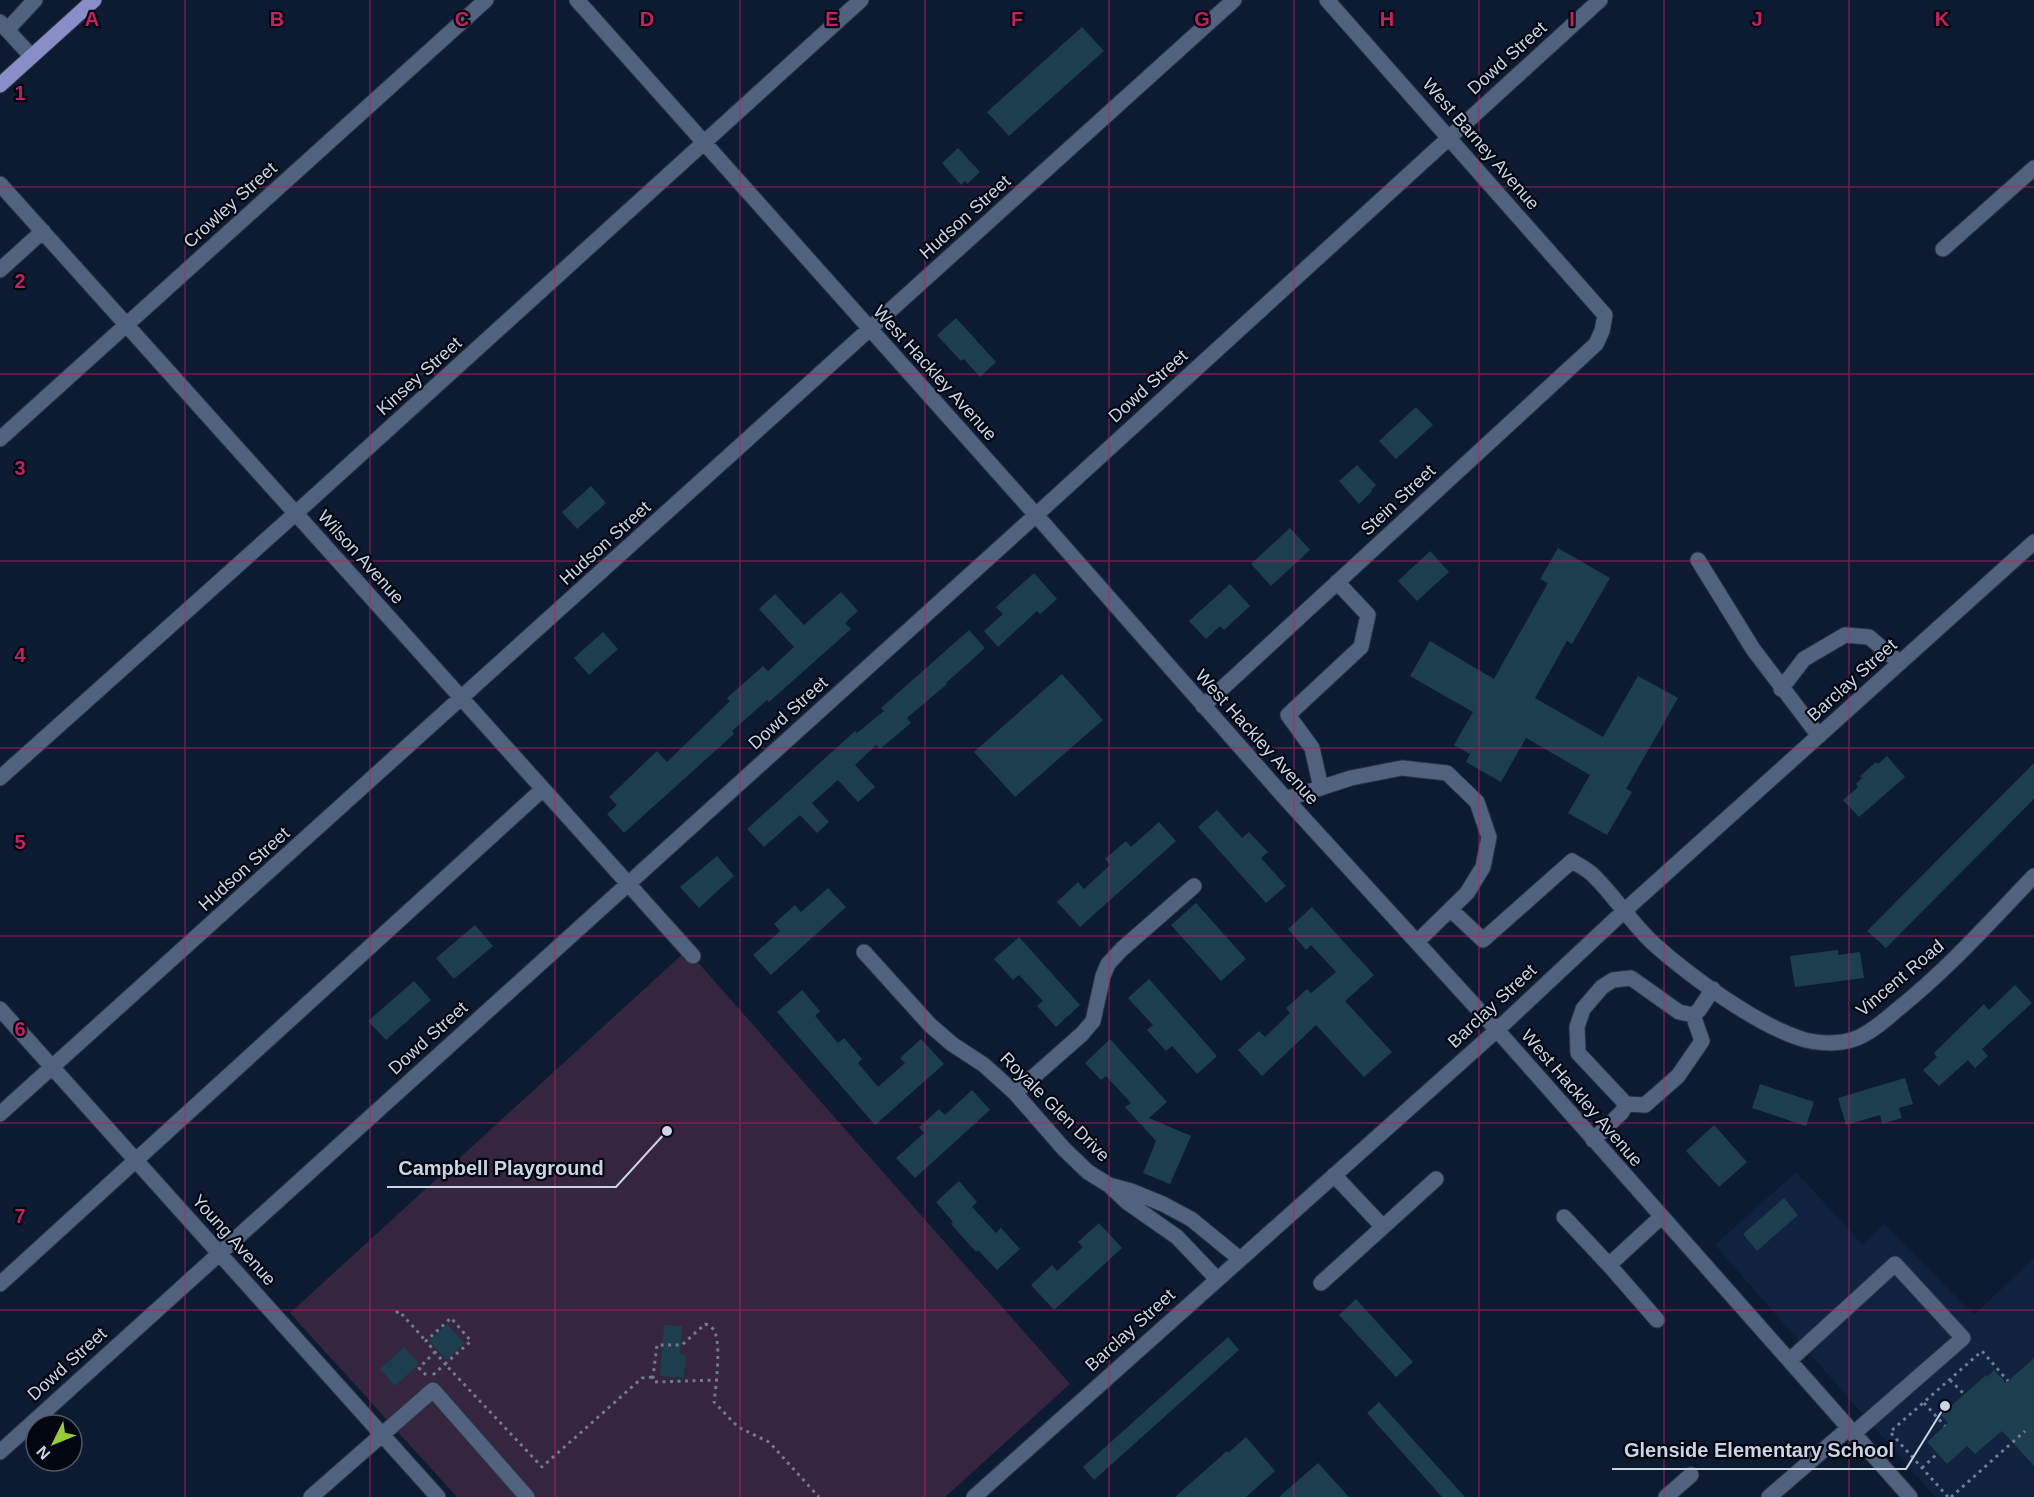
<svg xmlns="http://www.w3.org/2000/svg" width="2034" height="1497" font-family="Helvetica,sans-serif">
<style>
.built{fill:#10223f}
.green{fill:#35253e}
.building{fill:#1c3e4f}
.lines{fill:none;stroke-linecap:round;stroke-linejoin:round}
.minor-casing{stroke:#2c3346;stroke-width:17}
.major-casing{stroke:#2c3346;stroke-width:17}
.path{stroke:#6f7b8e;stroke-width:3;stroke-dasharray:3 4.5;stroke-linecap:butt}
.minor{stroke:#51627e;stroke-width:15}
.major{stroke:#898ec9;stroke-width:15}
.grid{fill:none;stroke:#c22162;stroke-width:1.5;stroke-opacity:0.55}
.labels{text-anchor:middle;stroke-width:4.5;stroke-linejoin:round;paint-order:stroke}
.street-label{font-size:18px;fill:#cad4e4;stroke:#020610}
.grid-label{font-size:20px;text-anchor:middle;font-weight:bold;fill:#c22162;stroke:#020610;stroke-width:4.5;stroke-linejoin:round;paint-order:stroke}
.leader{fill:none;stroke:#cad4e4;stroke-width:2}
.callout-dot{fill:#cad4e4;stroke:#020610;stroke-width:2}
.callout-label{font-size:20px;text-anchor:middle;font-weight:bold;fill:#cad4e4;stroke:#020610;stroke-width:4.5;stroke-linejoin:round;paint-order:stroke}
</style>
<rect width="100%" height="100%" fill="#0d1b32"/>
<!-- built -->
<path class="built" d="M1796 1172 1863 1245 1884 1224 1974 1315 2034 1258V1497H1935L1715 1245Z"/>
<!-- green -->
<path class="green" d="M687 950 1070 1384 945 1497H457L290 1313Z"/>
<!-- building -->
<path class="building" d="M1082 27 1104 51 1009 136 987 112Z
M958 148 980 172 967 184 965 181 961 185 942 163Z
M956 318 996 362 980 377 964 359 961 361 937 335Z
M1416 407 1433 425 1396 459 1379 441Z
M1357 465 1376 485 1371 490 1372 491 1359 504 1339 481Z
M591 486 606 503 577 529 562 512Z
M1290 528 1310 550 1271 586 1251 564Z
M1558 548 1610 578 1572 644 1567 641 1535 698 1603 737 1638 676 1678 698 1626 789 1632 792 1607 835 1568 813 1590 775 1526 738 1501 782 1466 762 1470 754 1454 745 1473 712 1410 676 1430 641 1494 679 1548 583 1540 579Z
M1430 551 1449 572 1417 601 1398 581Z
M1034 573 1057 599 1040 614 1037 611 998 647 984 631 1003 614 996 607Z
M1230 584 1250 606 1224 630 1220 626 1206 639 1189 621Z
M841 592 858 611 845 623 851 629 769 702 767 700 732 731 734 734 624 833 607 814 617 805 609 797 657 751 667 762 730 701 727 698 763 666 768 671 794 647 759 609 775 594 804 625Z
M969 630 985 648 946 683 947 684 907 718 911 723 880 749 876 745 855 765 875 787 858 802 838 780 812 803 829 822 817 833 800 815 764 847 747 829 855 731 857 733 884 711 881 708Z
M603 632 618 649 589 675 574 658Z
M1062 674 1103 720 1015 797 974 752Z
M1887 756 1905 777 1859 817 1843 800 1858 787 1856 784 1862 778 1860 776 1876 762 1878 764Z
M2034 763V799L1886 948 1867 931Z
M1217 810 1242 838 1249 832 1268 852 1261 858 1286 886 1266 903 1198 827Z
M1159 822 1176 841 1080 927 1057 902 1078 882 1084 889 1110 865 1105 859 1126 841 1131 847Z
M717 856 734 876 699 908 680 887Z
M828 888 846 907 771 975 753 955 780 931 774 924 795 905 801 912Z
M1196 903 1246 959 1221 981 1171 925Z
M1312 907 1374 975 1345 1001 1392 1052 1364 1077 1316 1025 1262 1076 1238 1050 1259 1031 1265 1037 1290 1013 1286 1008 1307 989 1311 993 1336 972 1311 945 1306 950 1288 929Z
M475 925 493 946 454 979 436 958Z
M1019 937 1080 1005 1056 1027 1037 1006 1043 1001 1019 975 1013 980 994 959Z
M1838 950V955L1860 952 1864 978 1795 987 1790 956Z
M1149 979 1217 1056 1197 1074 1172 1046 1166 1051 1147 1030 1153 1025 1128 998Z
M414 981 431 1000 386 1040 368 1021Z
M2015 985 2032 1003 1982 1049 1988 1056 1975 1068 1968 1060 1939 1086 1923 1070 1937 1057 1934 1053 1984 1004 1989 1010Z
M802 990 820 1011 815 1016 838 1043 844 1038 862 1059 858 1063 878 1087 905 1063 900 1058 921 1039 944 1064 875 1125 777 1012Z
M1110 1039 1167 1102 1149 1118 1191 1136 1170 1184 1143 1173 1156 1141 1125 1107 1131 1103 1106 1076 1101 1080 1085 1063Z
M1905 1078 1913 1104 1899 1108 1902 1118 1882 1124 1880 1115 1846 1125 1838 1098Z
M1760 1084 1814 1102 1806 1126 1752 1108Z
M972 1090 990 1110 915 1178 896 1158 924 1133 919 1127 939 1109 945 1115Z
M1714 1125 1747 1162 1719 1187 1686 1151Z
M959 1181 977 1202 972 1207 996 1233 1001 1228 1020 1249 997 1270 978 1250 976 1252 951 1224 953 1222 936 1202Z
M1784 1198 1798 1215 1757 1251 1743 1234Z
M1099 1223 1122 1248 1054 1310 1031 1285 1052 1265 1057 1271 1083 1247 1078 1242Z
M1356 1299 1413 1362 1396 1377 1339 1315Z
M447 1324 464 1343 447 1360 429 1341Z
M664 1325 682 1326 680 1354 686 1355 684 1378 660 1376Z
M1228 1337 1239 1350 1094 1480 1083 1467Z
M404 1347 419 1364 395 1386 380 1369Z
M2034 1358V1466L2002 1431 1975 1454 1967 1446 1947 1464 1927 1442 1948 1423 1941 1415 1986 1375 1987 1377 1994 1370 2006 1383Z
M1379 1402 1465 1497H1442L1367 1413Z
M1246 1437 1275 1471 1246 1497H1175L1227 1451 1228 1453Z
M1318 1463 1349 1497H1279Z"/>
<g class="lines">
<defs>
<path id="minor" d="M577 0 1036 515 1286 799 1497 1030 1910 1497
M0 22 31 56
M7 30 35 0
M0 184 693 956
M1943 249 2034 168
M0 270 43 231
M0 439 486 0
M1698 560 1753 649 1819 736
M1781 689 1804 659 1845 635 1869 637 1900 663
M1203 706 1596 344 1602 331 1605 315 1327 0
M0 778 296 513 861 0
M1321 788 1312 748 1288 715 1361 647 1368 615 1337 582
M1286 799 1351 778 1402 768 1447 773 1477 802 1489 837 1483 867 1467 893 1417 942
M1451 910 1483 940 1572 861C1580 866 1589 870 1595 877 1616 898 1632 924 1655 945 1690 976 1754 1023 1799 1038 1816 1044 1840 1045 1857 1038 1872 1032 1886 1019 1898 1009 1948 969 1990 922 2034 876
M864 952 930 1025 952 1044 984 1065 1015 1093 1064 1149 1088 1172 1109 1185 1131 1191 1163 1204 1191 1219 1240 1259
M0 1009 438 1497
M1015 1093 1082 1034 1093 1021 1103 976 1108 964 1122 949 1194 886
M1626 1104 1645 1105 1678 1076 1702 1041 1693 1015
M0 1114 1234 0
M1593 1140 1622 1112 1626 1104 1578 1053 1577 1027 1583 1009 1602 987 1613 980 1631 978 1679 1012 1693 1015 1699 1010 1713 989
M1111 1187 1127 1202 1177 1237 1217 1279
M1564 1217 1609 1265 1661 1217
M1383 1227 1436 1179
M1609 1265 1657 1320
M1321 1283 1383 1227 1334 1175
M0 1284 543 789
M1790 1360 1895 1264 1963 1338 1853 1434
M0 1452 1036 515 1600 0
M311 1497 433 1390 527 1497
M974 1497 1497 1030 1623 912 2034 542
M1666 1497 1691 1475
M1769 1497 1849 1428"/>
<path id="major" d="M0 85 94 0"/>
</defs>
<!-- minor casing -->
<use href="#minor" class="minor-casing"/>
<!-- major casing -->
<use href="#major" class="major-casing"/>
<!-- path -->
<path class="path" d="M396 1313 399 1311 426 1341
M426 1375 419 1368 435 1352
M433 1375 445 1364 426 1341 451 1318 471 1341 445 1364 542 1467 642 1378 653 1377
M718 1380 654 1382 653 1377 657 1345H682L705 1324C708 1325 711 1326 713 1329 722 1339 716 1388 714 1402L738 1427 769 1442 819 1497
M1950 1380 1964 1394
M1924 1403 1945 1426
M1922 1468 1937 1454
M1948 1497 1890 1432 1982 1351 2008 1381
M1951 1497 2025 1431"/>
<!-- minor -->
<use href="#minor" class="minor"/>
<!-- major -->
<use href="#major" class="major"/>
</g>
<!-- grid -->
<path class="grid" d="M185 0V1497M370 0V1497M555 0V1497M740 0V1497M925 0V1497M1109 0V1497M1294 0V1497M1479 0V1497M1664 0V1497M1849 0V1497M0 187H2034M0 374H2034M0 561H2034M0 748H2034M0 936H2034M0 1123H2034M0 1310H2034"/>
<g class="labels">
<!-- street labels -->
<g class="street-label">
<text transform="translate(1507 58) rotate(-42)" y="6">Dowd Street</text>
<text transform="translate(1481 144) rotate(49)" y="6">West Barney Avenue</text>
<text transform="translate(230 205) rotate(-42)" y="6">Crowley Street</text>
<text transform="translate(965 217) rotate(-42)" y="6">Hudson Street</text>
<text transform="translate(935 373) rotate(48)" y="6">West Hackley Avenue</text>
<text transform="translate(419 376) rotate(-42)" y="6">Kinsey Street</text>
<text transform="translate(1148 386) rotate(-42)" y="6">Dowd Street</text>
<text transform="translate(1398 500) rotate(-43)" y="6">Stein Street</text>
<text transform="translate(605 543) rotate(-42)" y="6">Hudson Street</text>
<text transform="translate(361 557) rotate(48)" y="6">Wilson Avenue</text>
<text transform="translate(1852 680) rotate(-42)" y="6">Barclay Street</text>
<text transform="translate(788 713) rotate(-42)" y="6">Dowd Street</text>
<text transform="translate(1257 737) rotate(48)" y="6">West Hackley Avenue</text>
<text transform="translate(244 869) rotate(-42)" y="6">Hudson Street</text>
<text transform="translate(1900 978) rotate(-40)" y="6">Vincent Road</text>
<text transform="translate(1492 1006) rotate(-43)" y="6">Barclay Street</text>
<text transform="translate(428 1038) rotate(-42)" y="6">Dowd Street</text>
<text transform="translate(1582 1098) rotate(49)" y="6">West Hackley Avenue</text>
<text transform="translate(1055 1107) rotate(45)" y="6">Royale Glen Drive</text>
<text transform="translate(234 1240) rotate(48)" y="6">Young Avenue</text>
<text transform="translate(1130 1330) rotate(-42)" y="6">Barclay Street</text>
<text transform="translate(67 1364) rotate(-42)" y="6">Dowd Street</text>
</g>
</g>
<g class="grid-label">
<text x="92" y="26">A</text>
<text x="277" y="26">B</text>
<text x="462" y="26">C</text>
<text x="647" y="26">D</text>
<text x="832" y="26">E</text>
<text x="1017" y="26">F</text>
<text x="1202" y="26">G</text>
<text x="1387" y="26">H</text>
<text x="1572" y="26">I</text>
<text x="1757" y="26">J</text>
<text x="1942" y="26">K</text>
<text x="20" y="100">1</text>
<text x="20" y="288">2</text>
<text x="20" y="475">3</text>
<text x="20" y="662">4</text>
<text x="20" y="849">5</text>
<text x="20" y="1036">6</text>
<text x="20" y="1223">7</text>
</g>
<!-- callouts -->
<path class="leader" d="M667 1131L616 1187H387M1945 1406L1906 1469H1612"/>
<g class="callout-dot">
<circle cx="667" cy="1131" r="6"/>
<circle cx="1945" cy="1406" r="6"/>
</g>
<g class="callout-label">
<text x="501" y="1175">Campbell Playground</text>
<text x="1759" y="1457">Glenside Elementary School</text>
</g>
<!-- north arrow -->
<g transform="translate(54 1443) rotate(227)"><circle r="28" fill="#020610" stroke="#525865" stroke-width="1.5"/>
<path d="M0-4.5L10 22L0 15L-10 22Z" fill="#96cc3a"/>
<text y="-9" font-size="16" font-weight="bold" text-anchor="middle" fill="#cad4e4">N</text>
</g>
</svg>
